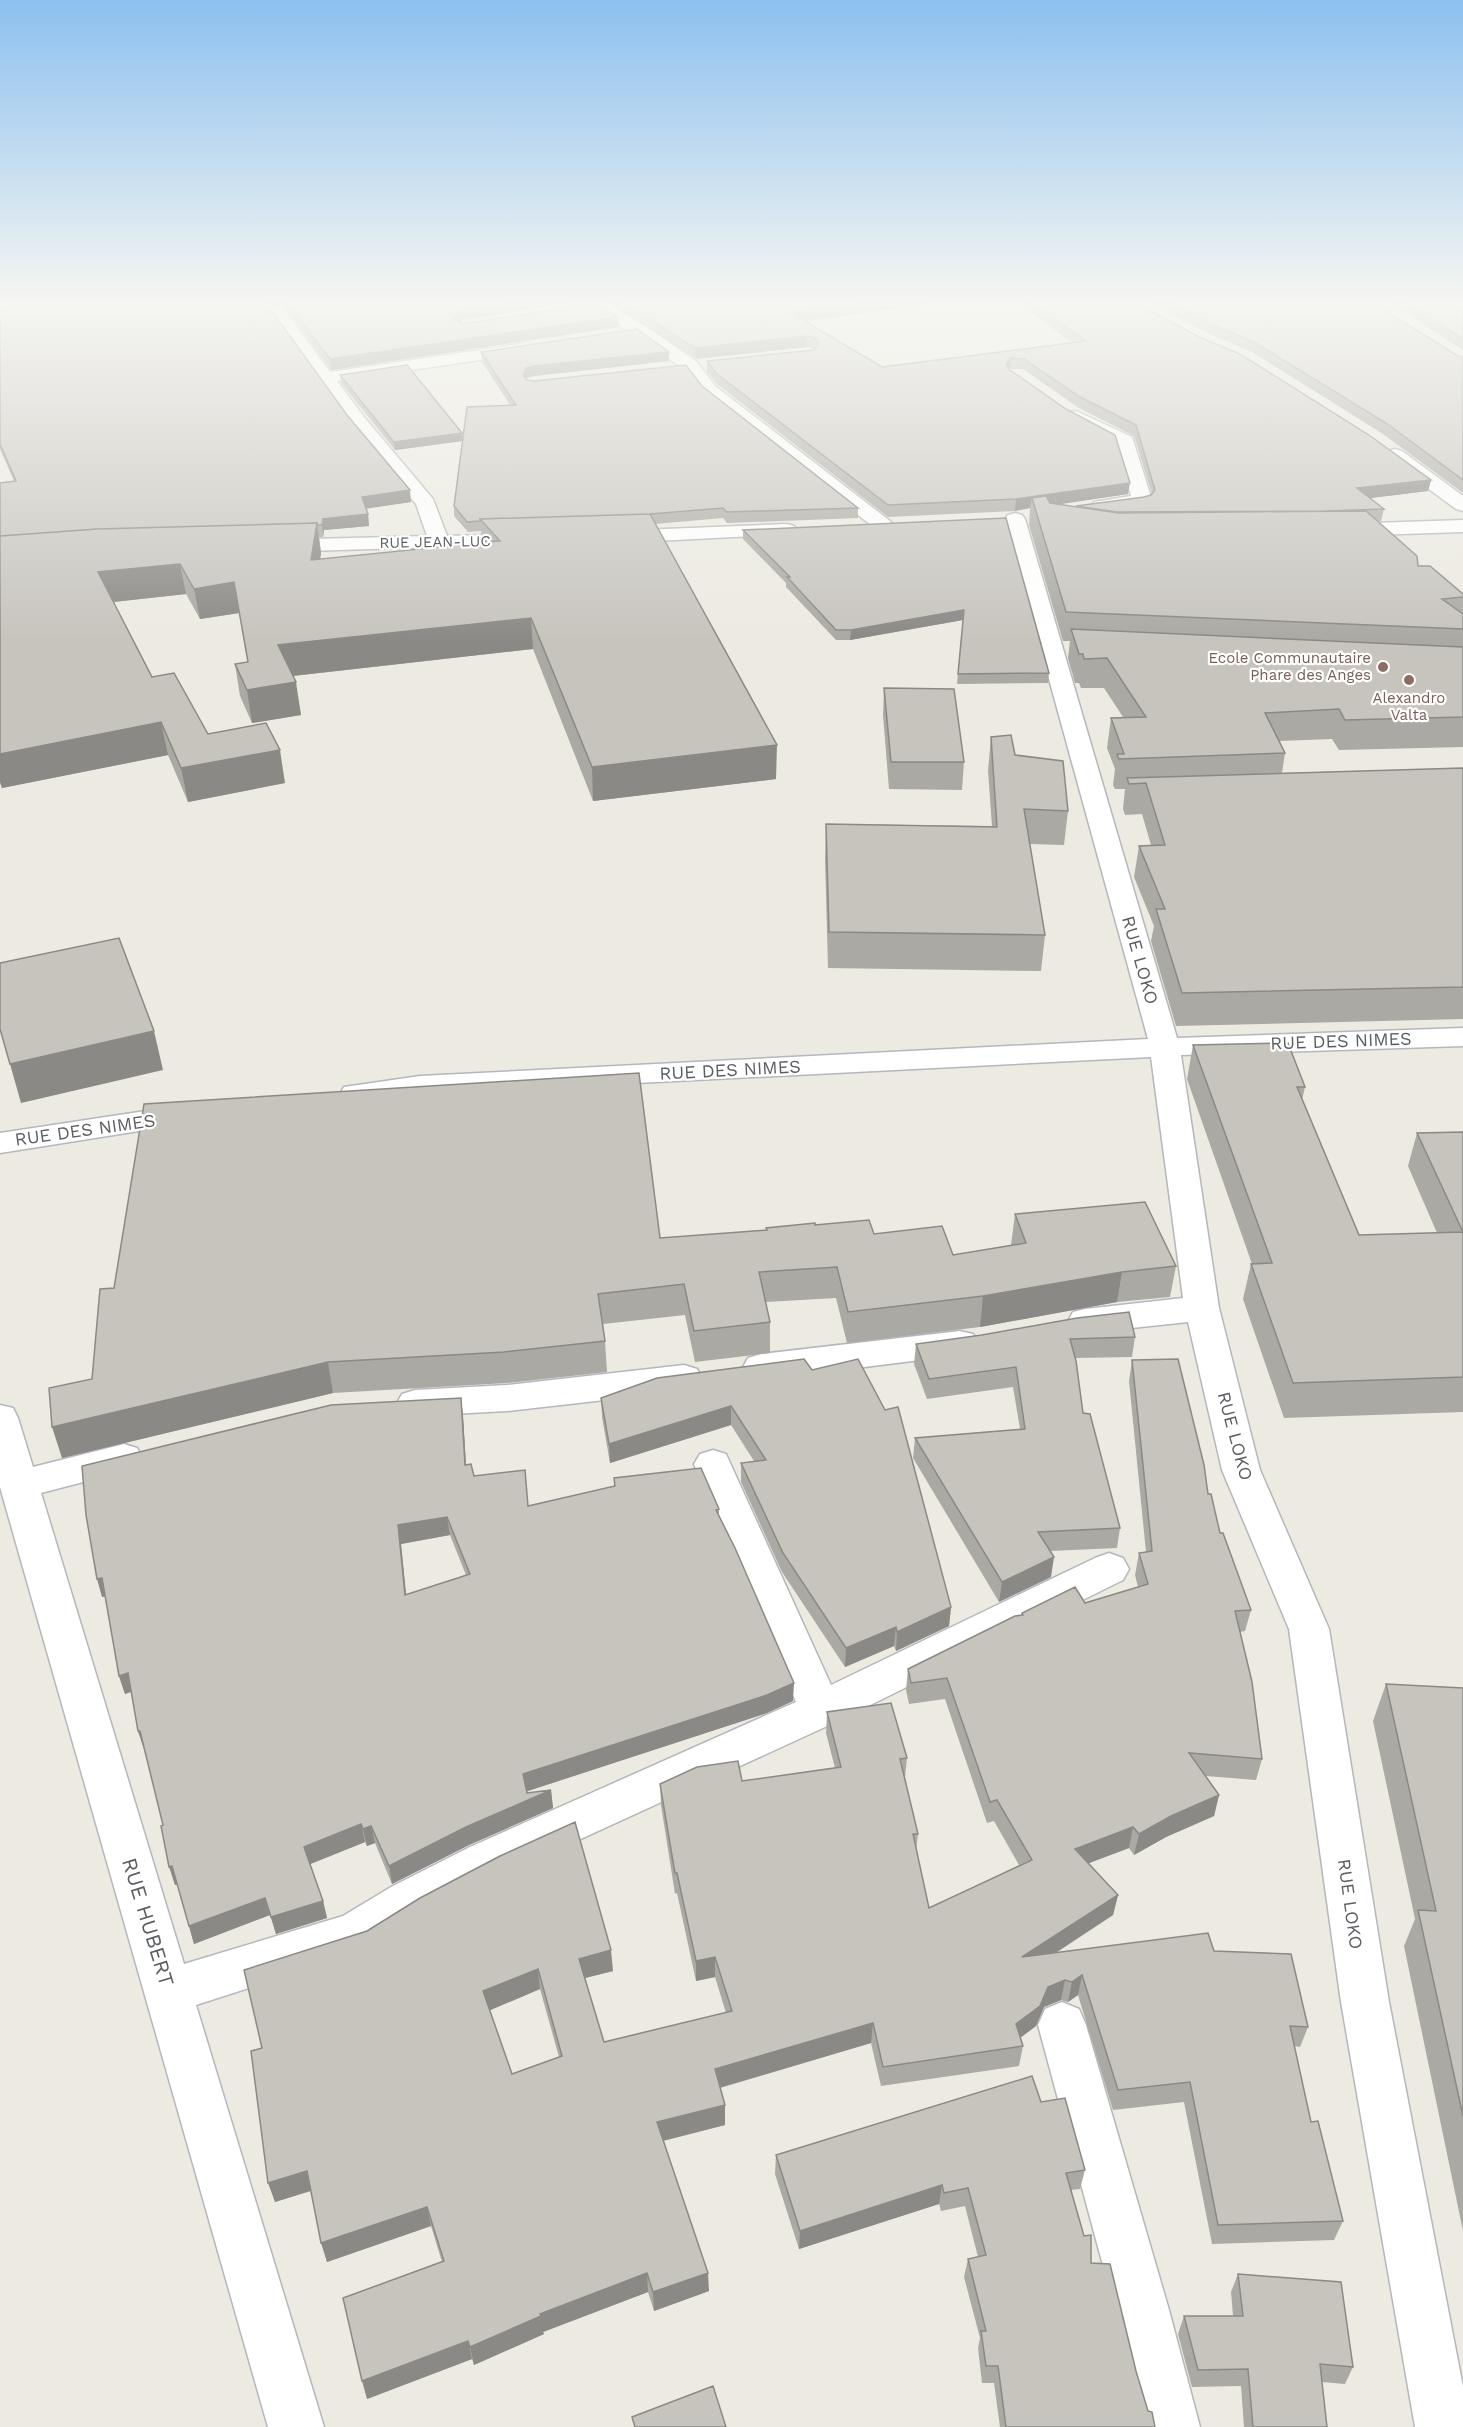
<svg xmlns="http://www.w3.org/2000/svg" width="1463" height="2427" font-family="'Work Sans',sans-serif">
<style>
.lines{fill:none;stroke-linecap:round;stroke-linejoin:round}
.minor-casing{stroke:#b4b7bb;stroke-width:3}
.minor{fill:#fff;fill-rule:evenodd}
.wall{fill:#aba9a3;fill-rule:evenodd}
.shaded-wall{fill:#8b8985}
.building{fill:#c7c4be;stroke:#8b8985;stroke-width:1.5;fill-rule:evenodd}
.education-dot{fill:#8d6e63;stroke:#fff;stroke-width:2}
.labels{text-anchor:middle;stroke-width:4.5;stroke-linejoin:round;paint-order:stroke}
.far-street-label{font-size:15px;fill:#5a5d61;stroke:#fff}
.far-education-label{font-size:15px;fill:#785e54;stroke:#fff;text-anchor:end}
.street-label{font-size:18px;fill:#5a5d61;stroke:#fff}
.near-street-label{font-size:21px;fill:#5a5d61;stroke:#fff}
</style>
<rect width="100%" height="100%" fill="#eceae1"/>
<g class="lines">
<defs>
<path id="minor" d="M584 301H603L647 327 697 362 715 386 890 521 893 525 890 529H876L703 394 685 370Z
M935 301H953L951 304 943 306Z
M277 307 283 309 330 372 527 343 533 344 536 348 533 352 527 353 337 381 364 417 433 499 447 536 526 534 533 536 536 540 533 544 274 552 267 550 264 546 267 542 274 540 427 536 416 504 350 425 269 312Z
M1076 411 1132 437 1152 500 1149 504 1101 512 1094 510 1091 506 1094 502 1131 496 1116 444 1070 420 1067 416 1070 412Z
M1395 449 1402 451 1463 496V511L1456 509 1388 459 1385 455 1388 451Z
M1015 513 1022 515 1025 519 1177 1038 1463 1028V1046L1181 1055 1219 1308 1260 1470 1329 1629 1389 2002 1463 2387V2427H1415L1341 2002 1289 1629 1222 1470 1188 1322 1085 1333 1073 1330 1068 1321 1073 1312 1085 1309 1183 1298 1151 1057 420 1094 355 1103 344 1101 340 1094 344 1087 420 1076 1148 1039 1005 519 1008 515Z
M1463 520V532L1342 536 1335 534 1332 530 1335 526 1342 524Z
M787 524 794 526 797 530 794 534 616 543 609 541 606 537 609 533 616 531Z
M185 1105 196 1108 201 1115 196 1122 0 1153V1133Z
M960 1331 973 1334 978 1343 973 1352 960 1355 761 1380 748 1376 743 1367 748 1358 761 1354Z
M684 1365 697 1369 702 1378 697 1387 684 1391 507 1411 415 1416 402 1412 397 1403 402 1394 415 1390 507 1385Z
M0 1405 13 1408 18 1418 33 1467 124 1444 137 1448 143 1458 137 1468 41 1493 184 1964 343 1916 391 1887 470 1847 796 1702 694 1464 700 1454 713 1450 726 1454 831 1685 1095 1558 1109 1553 1123 1558 1129 1569 1123 1580 836 1722 502 1875 423 1917 371 1949 196 2005 324 2427H268L0 1487Z
M1062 2002 1079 2009 1086 2025 1169 2310 1200 2427H1144L1115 2310 1038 2025 1045 2009Z"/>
</defs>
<!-- minor casing -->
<use href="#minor" class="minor-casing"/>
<!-- minor -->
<use href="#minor" class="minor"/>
</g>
<!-- wall -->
<path class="wall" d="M0 301H343L350 304 463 320 460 322 463 324 619 327 331 370 285 308H269L347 415 411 502 366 508 368 514 369 526 324 530 323 537H319L321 553 320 559 482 543 481 531 468 532 454 516V506L463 441 395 450 341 383 340 375 463 438 510 405 482 362 481 352H669V361L534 376 526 378 527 380 534 381 702 386 858 508V518L727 523 723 518 655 524 776 779 593 801 533 649 293 676 301 715 252 723 240 696 235 664 248 662 239 613 200 619 186 594 113 602 152 677 208 734 285 783 188 802 168 755 2 788 0 783V483L14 481 0 449Z
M606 301H934V303L805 321 882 367 1073 343 1015 301H1132L1431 480 1428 491 1370 498 1384 509 1381 521H1377L1418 566 1463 594V747L1339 750 1332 739 1279 741 1285 753 1282 773 1463 768V1019L1176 1026 1151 941 1154 926 1134 877 1139 846 1151 845 1142 814 1125 815 1123 809 1125 789H1115L1113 785 1115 769 1107 748 1111 718 1123 717 1104 688H1081L1079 683H1075L1068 658 1070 641H1063L1029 525 1030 508 1015 511 888 517 717 384 707 372V361L814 350 815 349 807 347 696 359ZM1010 369H1023L1079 408 1134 436 1152 494 1144 497 1076 507 1059 504 1128 494 1009 370Z
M1145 301H1376L1390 314 1458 356 1463 357V493L1383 434 1252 352 1212 335Z
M1387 301H1463V350Z
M1006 518 1049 673 1048 683 957 684 963 620 850 640H836L786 587V583L743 539V530Z
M884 688 964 762 962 790 889 789 883 715Z
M991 737 1015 755 1068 811 1064 845 1030 844 1045 935 1041 971 828 968 825 859 826 824 992 826 988 771Z
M1193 1045 1305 1087 1302 1100 1359 1235 1437 1233 1408 1166 1417 1133 1463 1132V1412L1284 1418 1243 1299 1251 1264H1252L1187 1079Z
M1015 1214 1176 1266 1170 1297 1117 1302 980 1327 847 1343 836 1298 766 1302 770 1322V1353L695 1362 685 1315 603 1324 605 1341 607 1372 507 1383 333 1393 62 1458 92 1379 660 1238 766 1230V1228L815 1225 874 1234 953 1255 1011 1245Z
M1135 1337 1132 1357 1075 1358 1083 1413 1120 1528 1117 1548 1050 1551 1051 1577 999 1602 913 1458 915 1438 1020 1429 1013 1387 927 1399 914 1364 916 1344Z
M804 1359 951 1607 949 1626 896 1651 894 1646 845 1667 782 1572 741 1482V1463L754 1461 731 1425 610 1463 602 1417 601 1398Z
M1132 1360 1208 1494 1220 1533 1251 1610 1245 1631 1240 1632 1262 1759 1256 1780 1206 1776 1219 1795 1214 1816 1166 1837 1134 1855 1129 1848 1088 1863 1118 1895 1113 1915 1056 1953 1214 1951 1308 2027 1300 2047 1294 2046 1311 2122 1343 2221 1334 2240 1212 2244 1184 2102 1113 2110 1078 1995 1068 2002 1061 2000 1044 2007 1036 2026 1020 2038 1023 2046 1019 2066 881 2086 871 2043 720 2088 725 2105V2125L663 2141 709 2291 654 2311 648 2292 543 2332 544 2334 474 2365 472 2359 367 2399 442 2262 431 2226 327 2262 311 2191 275 2202 262 2048 244 1970 613 1971 585 1978 604 2042 726 2013 715 1977 696 1981 677 1893 675 1894 661 1805 660 1784 742 1781 835 1768 826 1733 827 1712 907 1758 905 1778 918 1834 916 1851 929 1908 1019 1865 994 1821 987 1823 945 1699 909 1704 906 1690 908 1669 1021 1615 1022 1613 1085 1603 1138 1587 1135 1575 1139 1553 1146 1552 1129 1381ZM540 1989 559 2057 512 2074 489 2010Z
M461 1398 463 1416 466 1465 474 1476 528 1506 614 1486V1478L719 1509V1515L793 1701 767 1713 527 1791V1793L551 1790 553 1808 469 1845 392 1884 375 1843 367 1846 365 1842 310 1864 323 1901 327 1918 276 1934 270 1915 194 1944 177 1884 175 1885 163 1825 144 1749 138 1731 131 1692 125 1694 119 1676 105 1597H102ZM450 1535 466 1575 406 1595 401 1544Z
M1386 1684 1463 1688V2231L1404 1946 1415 1919 1373 1721Z
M1041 2102 1085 2170 1080 2189 1071 2190 1091 2263 1136 2371 1148 2411 1155 2427H1000L994 2383H982L978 2348 980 2338 964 2277 968 2259 978 2257 965 2206 941 2211 939 2204 799 2249 775 2174 776 2155Z
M1238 2274 1353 2367 1345 2384 1322 2382 1327 2427H1244L1241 2386 1192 2387 1178 2334 1184 2316H1233L1231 2292Z"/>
<!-- shaded-wall -->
<path class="shaded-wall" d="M519 301H582L463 320 453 328 452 318 462 310Z
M875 301H934V303L791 323V313Z
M618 317 619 327 331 370 330 359Z
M807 336V347L696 359 695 348Z
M669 352V361L534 376 526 378 523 384V375L526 368 533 366Z
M1011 358 1010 369 1005 375 1006 364Z
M462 433 463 441 395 450 394 442Z
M1431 480 1428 491 1355 500 1357 488Z
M1130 483 1128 494 1035 508 1032 498 1030 508 1015 511 1016 499Z
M410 490 411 502 364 509 362 497Z
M368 514 369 526 324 530 323 537 322 525 323 519Z
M317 523 321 553 316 590 311 560Z
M180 564 186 594 104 603 98 572Z
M234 582 239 613 200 619 194 589Z
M964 610 963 620 850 640 851 630Z
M531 618 533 649 283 677 278 645Z
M296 682 301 715 252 723 247 690Z
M161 722 168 755 2 788 0 781V754Z
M777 745 776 779 593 801 592 767Z
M280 750 285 783 188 802 181 768Z
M154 1031 163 1070 21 1103 10 1064Z
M1122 1272 1117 1302 980 1327 983 1296Z
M328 1362 333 1393 62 1458 52 1427Z
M461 1398 463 1416 467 1483 465 1465Z
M731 1406V1425L610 1463 609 1444Z
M447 1517 450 1535 401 1544 408 1613 405 1595 398 1525Z
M1054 1557 1051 1577 999 1602 1002 1582Z
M102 1578 107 1596 102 1597 97 1579Z
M951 1607 949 1626 896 1651 897 1632Z
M896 1627 894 1646 845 1667 846 1648Z
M128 1673 134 1691 125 1694 119 1676Z
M794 1683 793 1701 767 1713 525 1792 523 1774Z
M138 1731H140L146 1749H144Z
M551 1790 553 1808 469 1845 392 1884 389 1866 466 1827Z
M1219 1795 1214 1816 1166 1837 1134 1855 1139 1834 1171 1816Z
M361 1824 365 1842 308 1865 304 1847Z
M371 1826 375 1843 367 1846 363 1829Z
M1133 1827 1129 1848 1071 1870 1075 1849Z
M172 1866 178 1884 175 1885 169 1867Z
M1118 1895 1113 1915 1018 1977 1022 1957Z
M265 1898 270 1915 194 1944 189 1926Z
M323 1901 327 1918 276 1934 271 1917Z
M611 1950 613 1971 581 1979 579 1959Z
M715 1957V1977L696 1981V1961Z
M538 1969 540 1989 486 2012 483 1991Z
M1082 1975 1078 1995 1068 2002 1072 1982Z
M1065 1980 1061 2000 1044 2007 1036 2026 1012 2044 1016 2024 1048 1987Z
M873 2023 871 2043 715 2089V2069Z
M725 2105V2125L658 2142 657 2122Z
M307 2171 313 2190 275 2202 268 2183Z
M942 2185 939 2204 799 2249 800 2231Z
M427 2207 431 2226 327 2262 321 2243Z
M647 2273 648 2292 543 2332 544 2334 474 2365 470 2347 540 2314Z
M708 2273 709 2291 654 2311 653 2292Z
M468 2341 472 2359 367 2399 362 2381Z"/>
<!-- building -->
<path class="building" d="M0 301H267L266 303 347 415 410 490 362 497 368 514 323 519 322 525H317V523L97 529 0 536V483L16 481 0 444Z
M286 301H343L350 304 355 301H519L462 310 452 318 463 324 596 303 618 317 330 359Z
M621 301H875L791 313 882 367 1086 341 1030 301H1132L1199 337 1240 354 1369 435 1431 480 1357 488 1384 509 1325 511 1117 512 1076 506 1144 497 1151 495 1155 490 1136 425 1080 397 1024 359 1011 358 1006 364 1010 370 1066 409 1115 435 1130 483 1016 499 888 505 717 374 707 361 814 350 819 344 815 338 807 336 695 348Z
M1166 301H1376L1390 314 1458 356 1463 357V480L1386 423 1254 342 1213 325Z
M1404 301H1463V339Z
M637 329 669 352 533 366 526 368 523 375 527 380 534 381 686 365 702 386 858 508 727 512 723 508 650 514 480 519V521L467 522 454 506 467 407 516 405 481 352Z
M407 365 462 433 394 442 340 375Z
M1046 496 1050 503 1118 513 1366 511 1417 556 1418 566H1430L1463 594V597L1442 599 1463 614V629L1066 612 1032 498Z
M650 514 777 745 592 767 531 618 278 645 296 682 247 690 235 664 248 662 234 582 194 589 180 564 98 572 152 677 174 673 208 734 266 723 280 750 181 768 161 722 0 754V536L97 529 317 523 311 560 500 541 480 519Z
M1006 518 1049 673 958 674 964 610 851 630H836L787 577H790L743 530Z
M1071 629 1463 647V717L1345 720 1339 709 1265 713 1285 753 1119 759 1117 754H1124L1111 718 1146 717 1107 658 1084 659 1083 654H1079Z
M884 688 954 689 964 762H891Z
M1011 735 1015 755 1063 761 1068 811 1024 809 1045 935 829 932 826 824 997 827 991 737Z
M1463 768V987L1182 993 1156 909H1165L1139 846 1165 845 1146 783 1129 784 1127 778Z
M119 938 154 1031 10 1064 0 1029V963Z
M1288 1043 1305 1087H1297L1359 1235 1463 1232V1377L1293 1383 1251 1264 1272 1263 1193 1045Z
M639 1073 660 1238 767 1230 766 1228 815 1223V1225L869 1220 874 1234 942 1226 953 1255 1026 1243 1015 1214 1145 1202 1176 1266 1122 1272 983 1296 848 1312 837 1267 759 1272 770 1322 694 1331 684 1284 598 1294 605 1341 504 1352 328 1362 52 1427 49 1388 92 1379 100 1289 114 1288 144 1104Z
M1463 1132V1232L1417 1133Z
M1129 1312 1135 1337 1070 1339 1076 1361 1083 1413 1090 1414 1120 1528 1038 1532 1054 1557 1002 1582 915 1438 1025 1429 1016 1367 929 1379 916 1344 982 1335 1077 1318Z
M804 1359 812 1370 858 1359 885 1410 898 1407 951 1607 897 1632 896 1627 846 1648 783 1553 741 1463 766 1460 731 1406 609 1444 601 1398 657 1378Z
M1178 1359 1204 1465 1208 1494H1211L1220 1533H1223L1251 1610 1235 1611 1252 1682 1262 1759 1189 1753 1219 1795 1171 1816 1139 1834 1133 1827 1075 1849 1118 1895 1022 1957 1208 1933 1214 1951 1291 1954 1308 2027 1290 2026 1311 2122 1318 2121 1343 2221 1218 2225 1190 2082 1118 2090 1082 1975 1072 1982 1065 1980 1048 1987 1040 2006 1016 2024 1023 2046 883 2067 873 2023 715 2069 725 2105 657 2122 708 2273 653 2292 647 2273 540 2314 541 2316 470 2347 468 2341 362 2381 343 2298 444 2261 427 2207 321 2243 307 2171 268 2183 251 2051 262 2048 244 1970 367 1931 420 1898 500 1856 575 1822 611 1950 579 1959 604 2042 732 2011 715 1957 696 1961 677 1873H675L660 1784 697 1767 738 1761 742 1781 841 1767 827 1712 891 1703 907 1758 900 1759 918 1834H913L929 1908 1032 1860 997 1800 990 1802 947 1678 911 1683 908 1669 1015 1616 1023 1615 1022 1613 1075 1587 1085 1603 1148 1584 1139 1553 1152 1551 1132 1360ZM538 1969 562 2056 512 2074 483 1991Z
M461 1398 465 1465 471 1464 474 1476 525 1470 528 1506 615 1486 614 1478 701 1468 719 1509 716 1510 735 1548 794 1683 767 1695 523 1774 527 1793 551 1790 466 1827 389 1866 371 1826 363 1829 361 1824 304 1847 323 1901 271 1917 265 1898 189 1926 172 1866 169 1867 161 1826 163 1825 140 1731H138L128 1673 119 1676 102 1578 97 1579 86 1515 82 1466 331 1405ZM447 1517 470 1574 405 1595 398 1525Z
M1386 1684 1463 1688V2116L1418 1910 1436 1911Z
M1032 2076 1041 2102 1065 2098 1085 2170 1066 2173 1084 2236 1091 2235V2263L1110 2264 1136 2371 1148 2411 1152 2412 1155 2427H1006L998 2366H986L981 2331H986L968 2259 986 2255 968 2188 944 2193 942 2185 800 2231 776 2155Z
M1238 2274 1341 2282 1353 2367 1320 2364 1327 2427H1253L1248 2369 1198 2370 1184 2316H1243Z
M713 2386 726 2427H635L632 2417Z"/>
<!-- sky -->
<linearGradient id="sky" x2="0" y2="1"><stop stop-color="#8cc0ef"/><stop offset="0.47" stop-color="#f6f6f2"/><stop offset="1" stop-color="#f6f6f2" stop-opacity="0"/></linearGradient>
<rect width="1463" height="641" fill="url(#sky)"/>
<!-- markers -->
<g class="education-dot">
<circle cx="1383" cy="667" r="6"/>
<circle cx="1409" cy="680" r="6"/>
</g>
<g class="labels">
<!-- far-street labels -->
<g class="far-street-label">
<text transform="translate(435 542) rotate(-1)" y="5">RUE JEAN-LUC</text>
</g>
<!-- far-education labels -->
<g class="far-education-label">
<text x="1371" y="663">Ecole Communautaire<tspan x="1371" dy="17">Phare des Anges</tspan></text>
<text x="1409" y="703" text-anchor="middle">Alexandro<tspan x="1409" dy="17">Valta</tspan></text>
</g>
<!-- street labels -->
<g class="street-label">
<text transform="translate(1140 960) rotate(74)" y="6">RUE LOKO</text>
<text transform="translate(1341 1041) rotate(-2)" y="6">RUE DES NIMES</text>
<text transform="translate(730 1070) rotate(-3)" y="6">RUE DES NIMES</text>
<text transform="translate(85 1130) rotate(-8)" y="6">RUE DES NIMES</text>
<text transform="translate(1235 1436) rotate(75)" y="6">RUE LOKO</text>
<text transform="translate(1350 1904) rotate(82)" y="6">RUE LOKO</text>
</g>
<!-- near-street labels -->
<g class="near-street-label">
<text transform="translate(148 1922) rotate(73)" y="7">RUE HUBERT</text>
</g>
</g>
</svg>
